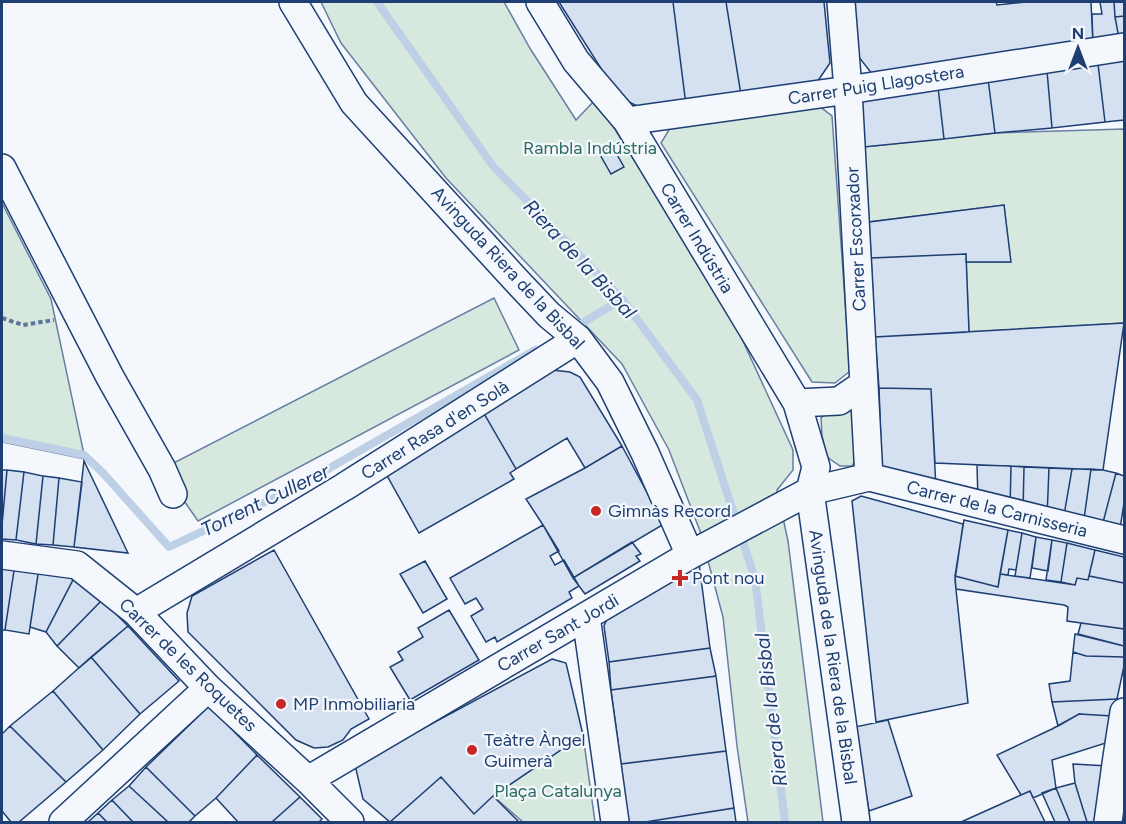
<svg xmlns="http://www.w3.org/2000/svg" width="1126" height="824" font-family="Figtree,sans-serif">
<style>
.green{fill:#d7e8df;stroke:#687fa3;stroke-width:1.5}
.lines{fill:none;stroke-linecap:round;stroke-linejoin:round}
.stream{stroke:#bed0e5;stroke-width:8}
.building{fill:#d5e0f0;stroke:#1d3f73;stroke-width:1.5}
.minor-casing{stroke:#1d3f73;stroke-width:30}
.path{stroke:#5e769c;stroke-width:4;stroke-dasharray:4.5 3;stroke-linecap:butt}
.minor{stroke:#f4f7fb;stroke-width:27}
.poi-dot{fill:#c62828;stroke:#f4f7fb;stroke-width:2}
.labels{text-anchor:middle;stroke-width:4.5;stroke-linejoin:round;paint-order:stroke}
.street-label{font-size:18px;fill:#1d3f73;stroke:#f4f7fb}
.park-label{font-size:18px;fill:#2c6c60;stroke:#f4f7fb}
.poi-label{font-size:18px;fill:#1d3f73;stroke:#f4f7fb;text-anchor:start}
.water-label{font-size:20px;font-style:italic;fill:#1d3f73;stroke:#f4f7fb}
</style>
<rect width="100%" height="100%" fill="#f4f7fb"/>
<!-- green -->
<path class="green" d="M321 2H504L531 50 576 120 596 99 731 315 793 450V470L777 490 788 541 823 822H748L737 746 723 617 700 531 669 450 622 364 446 178 341 43Z
M815 103 832 116 850 371 835 383 812 382 661 143 672 125Z
M1124 129V323L969 332 966 262H1010L1004 205 869 222 863 147 995 133Z
M2 203 51 299 85 459 2 442Z
M494 298 519 350 198 521 162 469Z
M833 409 851 410 859 420 860 451 852 466H840L827 457 822 436 821 418Z
M583 735 595 822H523L493 796Z"/>
<g class="lines">
<!-- stream -->
<path class="stream" d="M377 2 493 166 622 299 697 400 755 579 785 822
M579 325 622 299
M2 438 84 455 103 473 169 547 295 488 535 350"/>
</g>
<!-- building -->
<path class="building" d="M559 2H673L686 105 645 110 619 97Z
M673 2H726L741 95 686 105Z
M726 2H824L830 63 815 85 741 95Z
M852 2H996L997 5 1026 2H1091L1093 45 873 75 858 56Z
M1100 2H1114L1115 17 1120 44 1093 45 1092 14H1102Z
M1114 2H1124V16L1115 17Z
M1124 16V43L1120 44 1115 17Z
M1124 61V120L1105 122 1098 64Z
M1098 64 1105 122 1052 128 1047 71Z
M1047 71 1052 128 995 133 988 79Z
M988 79 995 133 944 139 938 87Z
M938 87 944 139 863 147 858 95Z
M612 146 624 167 611 174 599 153Z
M1004 205 1011 262H966V254L871 258 869 222Z
M966 254 969 332 875 337 871 258Z
M1124 323 1103 470 935 463 931 389 879 388 875 337Z
M552 370 570 372 580 377 622 446 585 468 567 438 516 469 482 410Z
M879 388 931 389 936 489 882 473Z
M482 410 516 469 510 473 514 479 419 533 385 472Z
M622 446 664 524 573 578 543 525 526 499 585 468Z
M84 461 128 553 74 547Z
M977 465 1011 466 1010 510 978 501Z
M1011 466 1024 467 1023 512 1010 510Z
M1024 467 1049 468 1047 517 1023 512Z
M1049 468 1072 469 1063 521 1047 517Z
M1072 469H1091L1083 526 1063 521Z
M1091 469 1103 470 1116 473 1101 530 1083 526Z
M2 470H7L2 525Z
M7 470 24 472 16 540 2 539V525Z
M24 472 43 476 36 544 16 540Z
M1116 473 1124 476V503L1119 535 1101 530Z
M43 476 59 478 53 545 36 544Z
M59 478 82 482 74 547 53 545Z
M861 496 963 524 955 580 968 703 876 722 852 501Z
M964 520 1008 530 998 587 955 576Z
M543 525 559 551 550 556 555 565 564 560 579 586 569 592 572 598 497 642 495 637 486 642 471 616 483 609 476 598 465 604 450 578Z
M1008 530 1022 533 1016 570 1009 569 1008 575 1000 574Z
M1022 533 1036 537 1030 578 1015 576Z
M1036 537 1052 540 1048 571 1032 568Z
M1052 540 1067 543 1061 582 1046 580Z
M632 542 641 554 636 556 640 561 585 594 573 578Z
M1067 543 1095 550 1088 580 1077 578 1075 585 1061 582Z
M274 550 369 719 351 729 343 740 328 747 314 748 296 740 188 632 187 613 192 596Z
M1095 550 1124 557V583L1089 576Z
M425 561 447 599 423 613 400 574Z
M2 562 15 564 5 630H2Z
M699 563 710 648 609 662 604 626 610 612Z
M15 564 39 568 29 634 5 630Z
M39 568 75 576 46 632 30 627Z
M1000 574 1075 585 1077 578 1088 580 1089 576 1124 583V629L1067 621 1068 607 1064 605 956 589 955 576 998 587Z
M75 576 102 600 57 646 46 632Z
M102 600 128 626 79 668 57 646Z
M449 610 479 660 410 700 390 667 403 660 398 652 423 637 418 628Z
M1081 623 1124 629V646L1078 634Z
M128 626 179 681 140 714 91 657Z
M1075 634 1124 646V657L1086 656 1073 652Z
M710 648 716 676 611 690 609 662Z
M1073 652 1086 656 1124 657V666L1117 699 1052 702 1049 684 1070 681Z
M91 657 140 714 103 750 53 691Z
M552 659 566 663 583 735 493 796 474 814 441 777 390 822 363 799 355 765Z
M716 676 726 751 621 764 611 690Z
M53 691 103 750 66 782 10 726Z
M1117 699 1112 716 1079 714 1058 726 1052 702Z
M209 706 257 755 216 798 195 816 146 767Z
M1079 714 1112 716 1109 742 1052 760 1056 788 1033 798 1030 791 1021 795 997 755 1052 729Z
M888 720 912 796 869 811 855 727Z
M10 726 66 782 19 822H11L2 811V734Z
M726 751 734 808 645 822H628L621 764Z
M257 755 300 797 272 822H238L216 798Z
M1073 764 1108 766 1104 822H1087L1075 783Z
M146 767 195 816 189 822H168L129 786Z
M441 777 474 814 493 796 519 822H390Z
M1075 783 1087 822H1070L1056 788Z
M129 786 168 822H133L112 800Z
M1056 788 1070 822H1055L1042 793Z
M1030 791 1045 822H961L1021 795Z
M300 797 322 819 319 822H272Z
M112 800 133 822H107L98 813Z
M734 808 736 822H645Z
M98 813 107 822H88Z"/>
<g class="lines">
<defs>
<path id="minor" d="M293 2 354 103 515 279 549 315 578 339 610 382 645 453 690 555
M540 2 576 61 627 121 797 403 816 467 810 491 856 822
M841 2 848 90 869 477
M627 121 848 90 1124 47
M2 168 110 377 162 469 173 494
M797 403 839 401 864 384
M2 555 77 565 136 612 208 688 308 780 350 822
M136 612 344 487 578 339
M586 616 615 822
M308 780 690 555 810 491 869 477 1124 540
M63 822 208 688
M1108 822 1117 757 1124 712"/>
</defs>
<!-- minor casing -->
<use href="#minor" class="minor-casing"/>
<!-- path -->
<path class="path" d="M2 318 23 325 54 320"/>
<!-- minor -->
<use href="#minor" class="minor"/>
</g>
<!-- markers -->
<g class="poi-dot">
<circle cx="596" cy="511" r="6"/>
<path d="M677 569h6v6h6v6h-6v6h-6v-6h-6v-6h6z"/>
<circle cx="281" cy="704" r="6"/>
<circle cx="472" cy="750" r="6"/>
</g>
<g class="labels">
<!-- street labels -->
<g class="street-label">
<text transform="translate(876 85) rotate(-9)" y="6">Carrer Puig Llagostera</text>
<text transform="translate(697 238) rotate(59)" y="6">Carrer Indústria</text>
<text transform="translate(856 239) rotate(-93)" y="6">Carrer Escorxador</text>
<text transform="translate(508 268) rotate(47)" y="6">Avinguda Riera de la Bisbal</text>
<text transform="translate(435 430) rotate(-32)" y="6">Carrer Rasa d'en Solà</text>
<text transform="translate(997 509) rotate(14)" y="6">Carrer de la Carnisseria</text>
<text transform="translate(558 633) rotate(-30)" y="6">Carrer Sant Jordi</text>
<text transform="translate(833 657) rotate(82)" y="6">Avinguda de la Riera de la Bisbal</text>
<text transform="translate(188 665) rotate(44)" y="6">Carrer de les Roquetes</text>
</g>
<!-- park labels -->
<g class="park-label">
<text x="590" y="154">Rambla Indústria</text>
<text x="558" y="797">Plaça Catalunya</text>
</g>
<!-- poi labels -->
<g class="poi-label">
<text x="608" y="517">Gimnàs Record</text>
<text x="692" y="584">Pont nou</text>
<text x="293" y="710">MP Inmobiliaria</text>
<text x="484" y="746">Teàtre Àngel<tspan x="484" dy="21">Guimerà</tspan></text>
</g>
<!-- water labels -->
<g class="water-label">
<text transform="translate(580 259) rotate(47)" y="7">Riera de la Bisbal</text>
<text transform="translate(265 500) rotate(-26)" y="7">Torrent Cullerer</text>
<text transform="translate(771 710) rotate(-97)" y="7">Riera de la Bisbal</text>
</g>
</g>
<!-- border -->
<rect width="1126" height="824" fill="none" stroke="#1d3f73" stroke-width="6"/>
<!-- north arrow -->
<g transform="translate(1078 48)" stroke="#f4f7fb" stroke-width="4.5" paint-order="stroke">
<path d="M0-4.5L10 22L0 15L-10 22Z" fill="#1d3f73"/>
<text y="-9" font-size="16" font-weight="bold" text-anchor="middle" fill="#1d3f73">N</text>
</g>
</svg>
